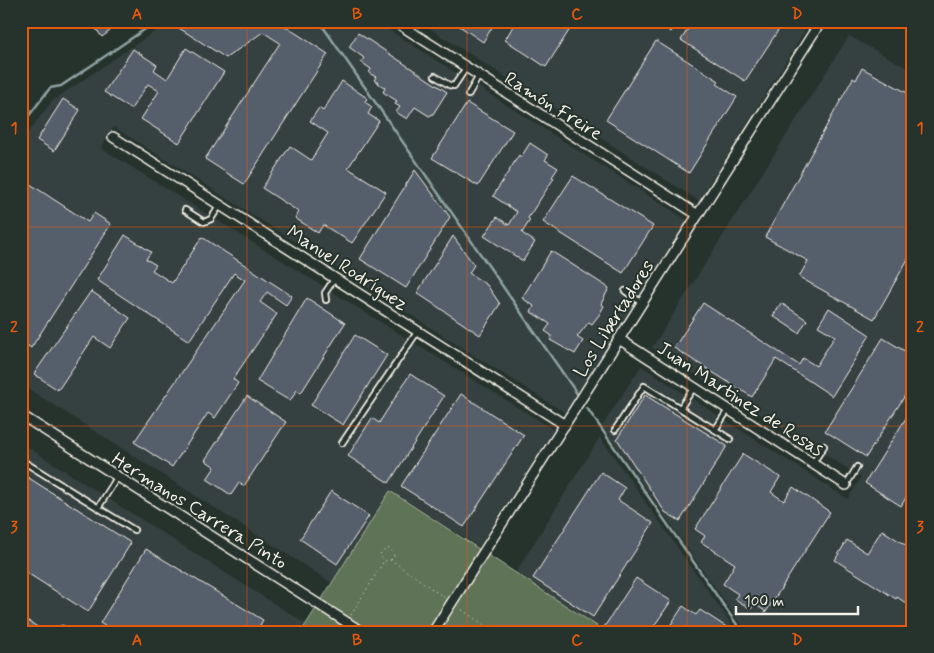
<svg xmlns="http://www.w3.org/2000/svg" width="934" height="653" font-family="Mynerve,sans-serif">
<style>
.built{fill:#344040}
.green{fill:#5e7357;stroke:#a9b2a0}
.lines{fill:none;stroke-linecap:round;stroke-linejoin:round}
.stream{stroke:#8fa2a2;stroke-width:2.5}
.building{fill:#545f6c;stroke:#f4f1e8}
.lane-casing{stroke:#f4f1e8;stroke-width:8}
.street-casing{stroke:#f4f1e8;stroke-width:12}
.path{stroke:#f4f1e8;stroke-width:1;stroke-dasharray:1 4;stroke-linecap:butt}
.lane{stroke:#26332d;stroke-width:4.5}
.street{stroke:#26332d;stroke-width:9}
.grid{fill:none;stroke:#e8590c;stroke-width:1;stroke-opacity:0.55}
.labels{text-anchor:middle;stroke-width:4;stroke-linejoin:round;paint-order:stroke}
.street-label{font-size:19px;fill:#f4f1e8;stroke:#26332d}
.neatline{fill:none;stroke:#e8590c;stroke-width:2}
.grid-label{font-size:16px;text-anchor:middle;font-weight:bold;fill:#e8590c}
</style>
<rect width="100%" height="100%" fill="#26332d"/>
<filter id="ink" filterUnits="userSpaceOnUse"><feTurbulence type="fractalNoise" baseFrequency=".02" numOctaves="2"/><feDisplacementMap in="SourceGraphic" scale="10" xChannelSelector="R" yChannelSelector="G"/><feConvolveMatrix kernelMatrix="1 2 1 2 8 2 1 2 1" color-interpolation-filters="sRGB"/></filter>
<g filter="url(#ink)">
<!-- built -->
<path class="built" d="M170 21H375L687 220 565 413 114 127 101 148 554 430 479 547 390 491 332 583 21 384V142L52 101Z
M418 21H811L699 201Z
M849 36 913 71V632H746L602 426 641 366 848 499 861 477 652 348Z
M600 437 737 632H593L596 625 516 572Z
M21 443 306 624 301 632H21Z"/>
<!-- green -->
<path class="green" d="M390 491 597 626 593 632H301Z"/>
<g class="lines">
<!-- stream -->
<path class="stream" d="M319 21 578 395
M21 126 50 88 61 86 157 21
M587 408 742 632"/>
</g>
<!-- building -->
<path class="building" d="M81 21H114L107 27 110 31 102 37 93 25 87 29Z
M168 21H277L328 54 244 184 205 159 280 43 263 32 226 58Z
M452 21H496L483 42Z
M516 21H575L546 67 505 40Z
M653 21H678L671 32Z
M693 21H773L781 26 745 81 681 40Z
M358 33 447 92 433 114 429 116 415 107 407 119 396 112 400 107 395 104 397 101 383 92 385 88 374 80 376 77 369 73 371 69 361 62 364 58 349 47Z
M656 41 719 81 717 84 737 97 689 173 606 120Z
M186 48 224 72 179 143 141 119 159 91 148 84 131 109 104 92 133 49 157 65 154 70 167 79Z
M862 68 913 96V250L874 319 799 277 808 261 765 237 853 78 856 80Z
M342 81 367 98 365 102 372 107 368 114 379 121 348 168 386 192 352 243 323 225 318 233 295 218 299 212 262 188 290 146 311 160 328 133 310 121 319 108 323 111Z
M63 99 80 110 54 151 37 140Z
M467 103 513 131 478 186 432 158Z
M530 143 548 155 545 160 558 168 552 177 554 178 528 218 530 220 522 233 535 242 523 261 484 236 497 217 509 225 517 212 493 196 519 155 521 157Z
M415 170 450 217 406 288 360 259Z
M573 176 653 226 623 273 543 222Z
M21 178 88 222 94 213 111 224 31 348 21 341Z
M125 235 151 252 146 259 156 265 152 270 172 283 202 237 292 296 286 305 267 292 260 302 277 314 233 379 238 383 215 418 208 413 172 467 134 442 245 280 234 273 189 341 97 280Z
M453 236 474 265 469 273 487 285 500 304 480 335 417 293Z
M551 251 609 288 601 304 604 306 599 315 592 324 589 322 577 337 583 341 575 354 550 340 552 336 545 331 550 324 531 312 534 306 522 298Z
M91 291 130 318 110 348 94 337 58 390 34 374Z
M307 298 345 323 301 393 297 390 290 401 257 381Z
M703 303 799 365 803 358 816 366 835 336 818 326 829 308 870 335 832 396 776 359 752 397 674 348Z
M781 303 807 320 799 333 773 316Z
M355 335 387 355 343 425 311 405Z
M883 338 913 356V383L866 457 825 431Z
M410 374 444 396 389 483 348 456 372 418 379 423Z
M461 394 524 435 464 527 401 486Z
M645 395 727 446 680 521 665 512 617 439Z
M247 396 286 422 244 486 239 483 231 495 207 479 215 467 205 460Z
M913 407V486L901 506 865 483Z
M743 454 780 477 771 492 784 501 793 487 830 512 766 612 755 604 751 609 735 599 738 594 723 584 735 564 701 542 705 536 695 529Z
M601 472 625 488 618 500 653 523 593 617 533 578Z
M21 473 131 543 88 612 21 569Z
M331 491 369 516 337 564 300 539Z
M882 530 913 550V575L908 582 913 585V608L897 597 896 599 835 560 847 540 867 553Z
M146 549 263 620 256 632H114L100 623Z
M636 578 671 601 650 632H601Z
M683 606 696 615 700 610 728 628 725 632H666Z
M21 616 45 632H21Z"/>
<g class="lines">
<defs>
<path id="lane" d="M803 21 816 30
M435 76 449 85 454 86 466 68
M468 95 479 76
M185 210 204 222 211 219 220 205
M625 291 642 303
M326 300 325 293 335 278
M681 407 694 387
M615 430 644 386 730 439
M715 430 728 410
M342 443 418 331
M21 460 134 530
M813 463 824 446
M846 485 857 467
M98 508 118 476
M62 629 66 632"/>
<path id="street" d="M394 21 698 215
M113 137 565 425
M619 339 846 485
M21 415 362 632
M433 632 821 21"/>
</defs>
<!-- lane casing -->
<use href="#lane" class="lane-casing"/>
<!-- street casing -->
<use href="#street" class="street-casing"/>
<!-- path -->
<path class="path" d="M391 560 385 561 380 556 381 552 390 548 394 556 391 560 445 598
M458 607 494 632
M351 615 384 561"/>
<!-- lane -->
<use href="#lane" class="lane"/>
<!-- street -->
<use href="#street" class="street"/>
</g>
</g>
<!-- grid -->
<path class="grid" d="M247 21V632M467 21V632M687 21V632M21 227H913M21 426H913"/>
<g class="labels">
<!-- street labels -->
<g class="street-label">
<text transform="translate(554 105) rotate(32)" y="7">Ramón Freire</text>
<text transform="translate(348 267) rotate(33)" y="7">Manuel Rodríguez</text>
<text transform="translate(613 318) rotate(-58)" y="7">Los Libertadores</text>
<text transform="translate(741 398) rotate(33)" y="7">Juan Martinez de Rosas</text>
<text transform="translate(200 510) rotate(32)" y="7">Hermanos Carrera Pinto</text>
</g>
</g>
<!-- margin -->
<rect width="934" height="653" fill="none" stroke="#26332d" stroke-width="55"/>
<!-- scale -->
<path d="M736 606v8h122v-8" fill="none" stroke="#f4f1e8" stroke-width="2.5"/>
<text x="744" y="606" font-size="15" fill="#f4f1e8" stroke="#26332d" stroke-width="4" paint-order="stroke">100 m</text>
<rect x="28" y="28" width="878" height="598" class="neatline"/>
<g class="grid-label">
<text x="137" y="19">A</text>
<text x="357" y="19">B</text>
<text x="577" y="19">C</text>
<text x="797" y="19">D</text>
<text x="14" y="133">1</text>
<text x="920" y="133">1</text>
<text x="14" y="332">2</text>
<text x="920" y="332">2</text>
<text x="14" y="532">3</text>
<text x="920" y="532">3</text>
<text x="137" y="645">A</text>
<text x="357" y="645">B</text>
<text x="577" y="645">C</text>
<text x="797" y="645">D</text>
</g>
</svg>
